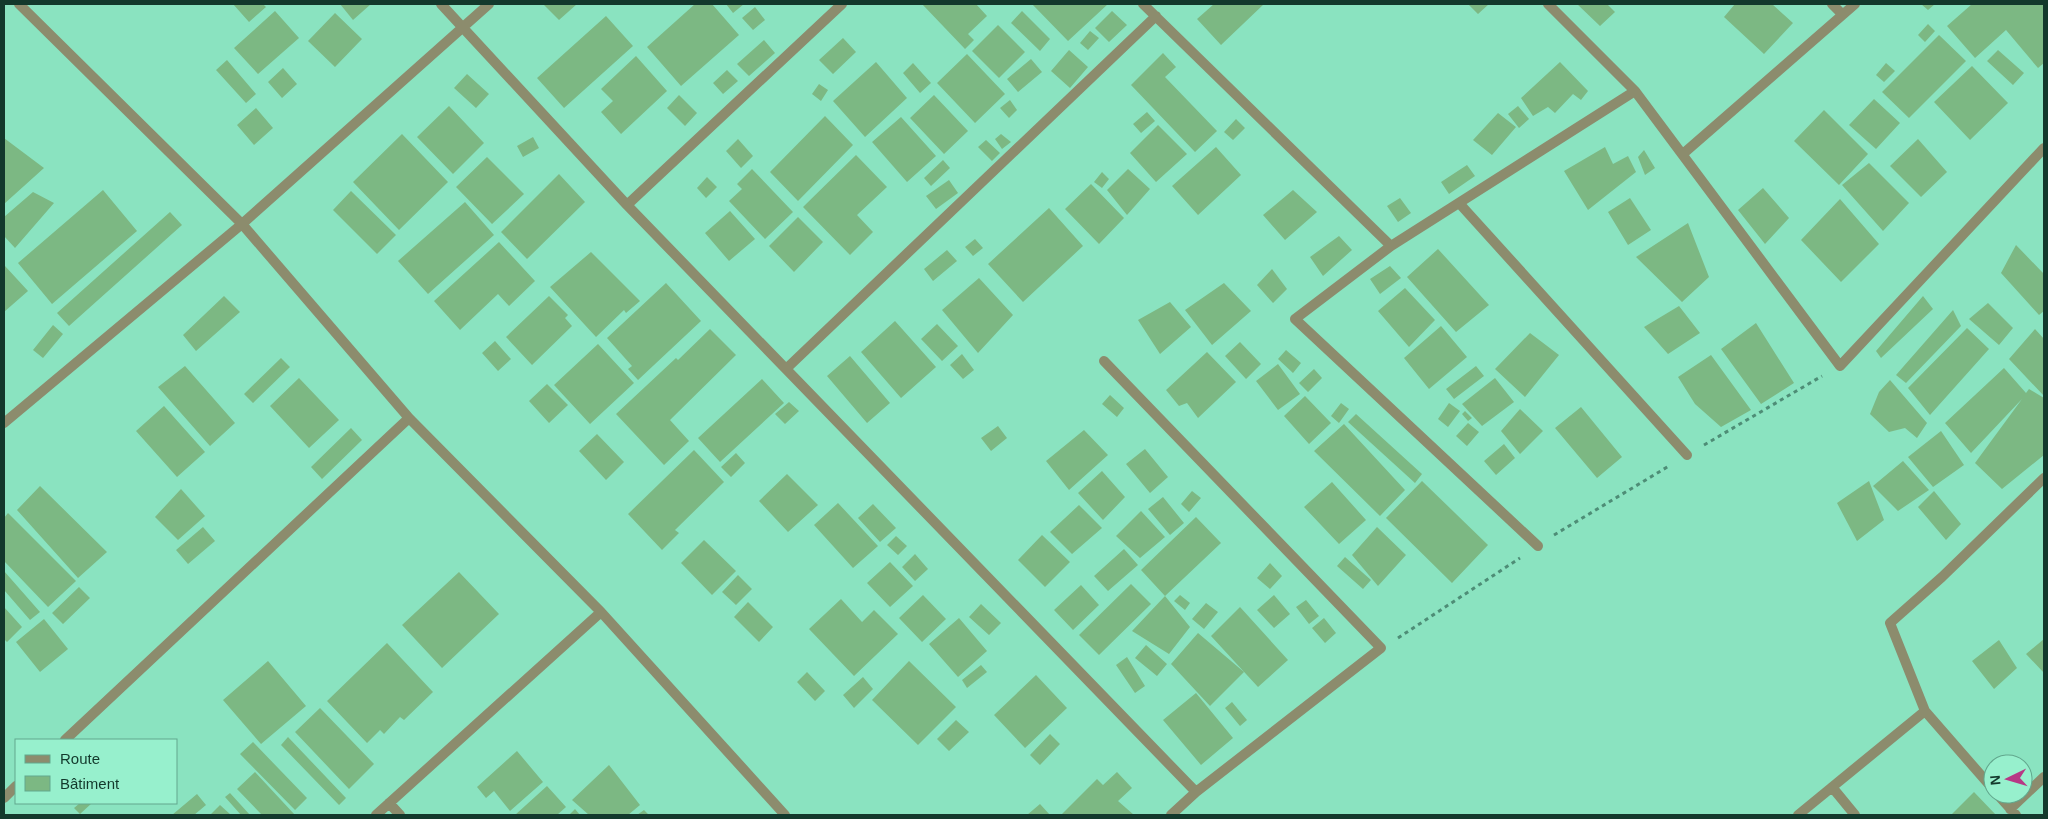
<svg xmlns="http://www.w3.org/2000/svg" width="2048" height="819" font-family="Arial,sans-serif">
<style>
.building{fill:#7cb883}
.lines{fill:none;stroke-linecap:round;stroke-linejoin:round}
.path{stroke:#4e8d76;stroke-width:3;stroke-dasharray:4 4;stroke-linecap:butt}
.street{stroke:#8c8c6d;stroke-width:10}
</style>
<rect width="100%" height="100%" fill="#8ae3c0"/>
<!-- building -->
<path class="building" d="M233 4H263L266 7 249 22Z
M340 4H371L353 20Z
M543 4H577L559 20Z
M695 4H712L739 35 681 86 647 47Z
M726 4H744L733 13Z
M922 4H976L987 16 968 34 974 40 965 49Z
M1032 4H1108L1068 41Z
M1214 4H1264L1221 45 1197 19Z
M1468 4H1489L1478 14Z
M1577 4H1607L1615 12 1600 26Z
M1735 4H1772L1793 23 1764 54 1724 17Z
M1921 4H1935L1928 10Z
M1972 4H2044V63L2038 68 2006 30 1975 58 1947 26Z
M755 7 765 20 753 30 742 18Z
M275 11 299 38 258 74 234 48Z
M1022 11 1050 39 1040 51 1011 23Z
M1112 11 1127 25 1109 42 1095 28Z
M335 13 362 39 335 67 308 41Z
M606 16 633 46 564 108 537 78Z
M1928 24 1935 31 1925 42 1918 35Z
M998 25 1025 52 999 78 972 51Z
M1090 31 1099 38 1088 50 1080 43Z
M1939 35 1966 61 1909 118 1882 92Z
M843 38 856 52 833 74 819 60Z
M764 40 775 53 749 76 737 64Z
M1069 50 1088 67 1070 88 1051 71Z
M1998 50 2024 73 2013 85 1987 61Z
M1163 53 1176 67 1165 77 1217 131 1195 152 1131 85Z
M967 54 1005 94 975 123 937 83Z
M636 56 667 91 621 134 601 112 613 101 601 89Z
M1031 59 1042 72 1018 92 1007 79Z
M227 60 256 94 246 103 216 70Z
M876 62 907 98 865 137 833 101Z
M1560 62 1588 91 1581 100 1573 94 1555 113 1548 107 1533 116 1521 98Z
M913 63 931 83 920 93 903 73Z
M1886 63 1895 71 1884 82 1876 75Z
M1972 66 2008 103 1970 140 1934 102Z
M283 68 297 84 282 98 268 82Z
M727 70 738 81 723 94 713 83Z
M467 74 489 94 476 108 454 88Z
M819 84 828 90 821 101 812 94Z
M679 95 697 113 685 126 667 108Z
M934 95 968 131 944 154 910 118Z
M1874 99 1900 123 1876 149 1849 125Z
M1010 100 1017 110 1009 118 1000 108Z
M449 106 484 143 453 174 417 137Z
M1518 106 1529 119 1519 128 1508 114Z
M256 108 273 128 254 145 237 125Z
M1824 110 1868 154 1839 185 1794 141Z
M1147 112 1155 121 1141 133 1133 124Z
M1498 113 1516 127 1492 155 1473 140Z
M825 116 853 145 798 201 770 172Z
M901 117 936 156 907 182 872 142Z
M1236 119 1245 128 1233 140 1224 132Z
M1158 125 1187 154 1156 182 1130 153Z
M402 134 448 182 399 230 353 182Z
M1001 134 1011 142 1002 149 995 139Z
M533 137 539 148 523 157 517 146Z
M4 138 44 168 4 204Z
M738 139 753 156 741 168 726 151Z
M1918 139 1947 172 1921 197 1890 166Z
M986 140 1000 153 992 161 978 147Z
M1216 147 1241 175 1198 215 1172 186Z
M1605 147 1613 164 1628 156 1636 172 1588 210 1564 171Z
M1644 150 1655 168 1645 175 1638 157Z
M856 155 887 187 857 215 873 232 850 255 803 207Z
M487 157 524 194 492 224 456 187Z
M943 160 950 168 931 186 924 178Z
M1869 163 1909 203 1883 231 1842 185Z
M1467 165 1475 176 1449 194 1441 182Z
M752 169 793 212 765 239 729 201 742 189 737 184Z
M1128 169 1150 189 1127 215 1107 190Z
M1102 172 1109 179 1102 188 1094 182Z
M559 174 585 202 527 259 501 232Z
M707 177 717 187 706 198 697 188Z
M949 180 958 193 936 209 926 196Z
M1091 184 1124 218 1099 244 1065 209Z
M1763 188 1789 218 1765 244 1738 210Z
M103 190 137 231 52 304 18 263Z
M1293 190 1317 212 1285 240 1263 215Z
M351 191 396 235 377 254 333 210Z
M33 192 54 203 15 248 4 236V217Z
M1400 198 1411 213 1398 222 1387 206Z
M1630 198 1651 230 1628 245 1608 212Z
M1840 199 1879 244 1841 282 1801 240Z
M465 202 494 235 428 294 398 261Z
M1049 208 1083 246 1023 302 988 264Z
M730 211 755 239 729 261 705 233Z
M170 212 182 225 69 326 57 313Z
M798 217 823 242 794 272 769 246Z
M1688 223 1709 277 1682 302 1636 257Z
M1339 236 1352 250 1323 276 1310 257Z
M975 239 983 248 973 256 965 247Z
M499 242 535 281 509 306 498 294 460 330 434 301Z
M2016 245 2044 274V311L2039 315 2001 273Z
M1438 249 1489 305 1456 332 1407 277Z
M947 250 957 261 933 281 924 269Z
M591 252 640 301 626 313 624 310 596 337 550 287Z
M5 266 28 291 4 312V267Z
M1390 266 1401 278 1380 294 1370 279Z
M1272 269 1287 289 1273 303 1257 285Z
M979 278 1013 315 978 353 942 310Z
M666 283 701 321 638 380 628 369 632 366 607 338Z
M1224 283 1251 311 1212 345 1185 310Z
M1405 288 1435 320 1409 347 1378 311Z
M224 296 240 312 196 351 183 335Z
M549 296 568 315 565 318 572 326 532 365 506 337Z
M1923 296 1933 309 1881 358 1876 351Z
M1170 302 1191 327 1160 354 1138 320Z
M1988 303 2013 328 1999 345 1969 319Z
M1679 306 1700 333 1668 354 1644 327Z
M1953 310 1961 326 1906 383 1896 375Z
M895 321 936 367 901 398 861 352Z
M1756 323 1794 383 1761 404 1721 349Z
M937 324 958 346 942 361 921 339Z
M53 325 63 334 43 358 33 350Z
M1441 326 1467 357 1429 389 1404 358Z
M1967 328 1989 349 1930 415 1908 388Z
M710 329 736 355 670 420 689 441 664 465 616 414 676 358 678 360Z
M2035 329 2044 339V396L2009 359Z
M1530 333 1559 355 1525 397 1495 369Z
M495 341 511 359 498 371 482 353Z
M1240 342 1261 364 1246 379 1225 356Z
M598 344 634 383 590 424 554 385Z
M1286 350 1301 363 1293 373 1278 359Z
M1207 352 1236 382 1198 418 1187 403 1179 406 1166 390Z
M962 354 974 370 963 379 950 365Z
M1711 355 1751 410 1721 427 1695 404 1678 377Z
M850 356 890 403 867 423 827 376Z
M281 358 290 367 253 403 244 394Z
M1278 364 1300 394 1278 410 1256 381Z
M185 366 235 423 210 446 158 387Z
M1476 366 1484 376 1454 399 1446 389Z
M2004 368 2026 393 2029 389 2044 398V455L2002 489 1975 463 2022 399 1971 453 1945 423Z
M1314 369 1322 378 1308 392 1299 383Z
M299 378 339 420 309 448 270 406Z
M1495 378 1514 402 1482 426 1462 404Z
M762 379 784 403 720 462 698 438Z
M1890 380 1927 423 1917 438 1905 428 1889 432 1870 414 1879 392Z
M547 384 568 405 549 423 529 401Z
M1110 395 1124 408 1117 417 1102 404Z
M1305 396 1331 423 1309 444 1284 416Z
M789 402 799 411 785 424 775 414Z
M1341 403 1349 409 1339 423 1331 416Z
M1449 403 1460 411 1448 427 1438 419Z
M164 406 205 452 177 477 136 431Z
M1581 407 1622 457 1597 478 1555 428Z
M1520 409 1543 431 1520 454 1501 431Z
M1465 411 1472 418 1468 421 1462 414Z
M1356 414 1422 474 1415 483 1348 422Z
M1468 423 1479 432 1467 446 1456 436Z
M1344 424 1405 490 1380 516 1314 451Z
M998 426 1007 438 991 451 981 438Z
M351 428 362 440 322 479 311 467Z
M1084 430 1108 455 1069 490 1046 461Z
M1941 431 1964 465 1933 487 1908 457Z
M597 434 624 462 606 480 579 451Z
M1504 444 1515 458 1496 475 1484 461Z
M1145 449 1168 477 1150 493 1126 464Z
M694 450 724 482 675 530 679 533 662 550 628 514Z
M736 453 745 463 731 477 721 467Z
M1903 461 1929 490 1898 511 1873 486Z
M1102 471 1125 497 1103 520 1078 493Z
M787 474 818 505 788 532 759 501Z
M1422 481 1488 545 1452 583 1386 518Z
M1869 481 1884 520 1857 541 1837 503Z
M1332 482 1366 520 1339 544 1304 507Z
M40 486 107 552 78 578 17 510Z
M181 489 205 516 178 540 155 517Z
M1192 491 1201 498 1189 512 1181 504Z
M1934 491 1961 524 1946 540 1918 507Z
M1163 497 1184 523 1170 535 1148 509Z
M838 503 878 546 853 568 814 525Z
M873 504 896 528 880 542 858 518Z
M1079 505 1102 528 1072 554 1050 532Z
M1141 511 1165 537 1140 558 1116 536Z
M8 513 76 581 48 607 4 561V518Z
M1196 517 1221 543 1165 596 1141 570Z
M203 527 215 541 188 564 176 550Z
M1377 527 1406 555 1378 586 1352 555Z
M1042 535 1070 562 1045 587 1018 560Z
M896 536 907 546 898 555 887 545Z
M704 540 736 571 712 595 681 563Z
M1124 549 1138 565 1108 591 1094 576Z
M915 554 928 569 915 581 902 567Z
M1345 557 1371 580 1363 589 1337 566Z
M890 562 913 586 890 607 867 583Z
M1270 563 1282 576 1270 589 1257 578Z
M4 571 40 612 30 620 4 590Z
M459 572 499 614 442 668 402 625Z
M738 575 752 589 736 605 722 592Z
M1131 584 1151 604 1099 655 1079 635Z
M1081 585 1099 605 1073 630 1054 610Z
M79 587 90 598 63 624 52 613Z
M923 595 946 619 922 642 899 618Z
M1180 595 1190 603 1185 610 1174 601Z
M1274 595 1290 614 1274 628 1257 610Z
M1165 596 1190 627 1169 654 1132 631Z
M841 599 862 622 874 610 898 634 854 676 809 629Z
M1306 600 1319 616 1309 624 1296 607Z
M748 602 773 627 759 642 734 617Z
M1206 603 1218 612 1204 629 1192 619Z
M981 604 1001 623 989 635 969 617Z
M4 607 22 627 7 642 4 639Z
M1240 607 1288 660 1258 687 1211 636Z
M959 618 987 651 958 677 929 644Z
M1324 618 1336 633 1325 643 1312 628Z
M44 619 68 649 40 672 16 642Z
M1198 633 1244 672 1210 706 1171 664Z
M2044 639V673L2026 654Z
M1999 640 2017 668 1994 689 1972 661Z
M387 643 433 692 404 720 400 717 384 734 380 730 367 743 327 701Z
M1146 645 1167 664 1157 676 1135 658Z
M1127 657 1145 686 1135 693 1116 665Z
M268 661 306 706 261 744 223 700Z
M909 661 956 707 918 745 872 700Z
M981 665 987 672 967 688 962 680Z
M807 672 825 691 815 701 797 682Z
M1036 675 1067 708 1025 748 994 715Z
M863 677 873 689 854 708 843 695Z
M1196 693 1233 738 1201 765 1163 720Z
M1232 702 1247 720 1240 726 1225 708Z
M320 708 374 764 349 789 295 732Z
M956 720 969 732 949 751 937 739Z
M1050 734 1060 744 1040 765 1030 755Z
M288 737 346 798 339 805 281 745Z
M253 742 307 798 295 810 240 754Z
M517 751 543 782 510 811 494 791 486 798 477 787Z
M609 765 640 805 628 815H589L572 800Z
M255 772 295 815H262L237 789Z
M1117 772 1132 788 1118 801 1134 815 1062 814 1097 779 1103 785Z
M547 786 566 807 557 815H515Z
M1974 792 1996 815H1951Z
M230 793 250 815H241L225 797Z
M197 794 206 805 194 815H172Z
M80 803H92L80 814 74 808Z
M1040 804 1050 815H1027Z
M220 805 231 815H210Z
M575 809 580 815H569Z
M644 810 649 815H637Z"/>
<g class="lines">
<!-- path -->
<path class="path" d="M1704 445 1822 376
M1554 535 1669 466
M1398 638 1520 558"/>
<!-- street -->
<path class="street" d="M19 4 242 224 409 418 601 612 785 815
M441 4 627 205 1196 792
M1143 4 1391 246
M1548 4 1635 91 1840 366 2044 148
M1832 4 1842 14
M1684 153 1855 4
M1459 203 1687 455
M627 205 842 4
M1104 361 1381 648 1196 792 1171 815
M787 368 1156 16
M4 423 242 224 489 4
M1538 546 1295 319 1391 246 1635 91
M65 740 409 418
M1832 787 1855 815
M1993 789 1925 711 1890 623 1942 577 2044 478
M1997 794 2016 815
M4 798 16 786
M389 803 400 815
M2010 809 2044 777
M376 815 601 612
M1798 815 1925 711"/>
</g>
<!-- border -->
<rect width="2048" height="819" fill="none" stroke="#13392c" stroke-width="10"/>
<!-- legend -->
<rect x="15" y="739" width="162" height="65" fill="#97f0cd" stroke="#62a78d"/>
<rect x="25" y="755" width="25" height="8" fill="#8c8c6d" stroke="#62a78d"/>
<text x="60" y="764" font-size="15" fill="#13392c">Route</text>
<rect x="25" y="776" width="25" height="15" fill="#7cb883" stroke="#62a78d"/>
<text x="60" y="789" font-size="15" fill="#13392c">Bâtiment</text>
<!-- north arrow -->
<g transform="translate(2008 779) rotate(265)"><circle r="24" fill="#97f0cd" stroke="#62a78d"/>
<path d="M0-4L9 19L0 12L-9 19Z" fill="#b73885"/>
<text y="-8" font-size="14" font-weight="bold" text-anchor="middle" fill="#13392c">N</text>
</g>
</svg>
